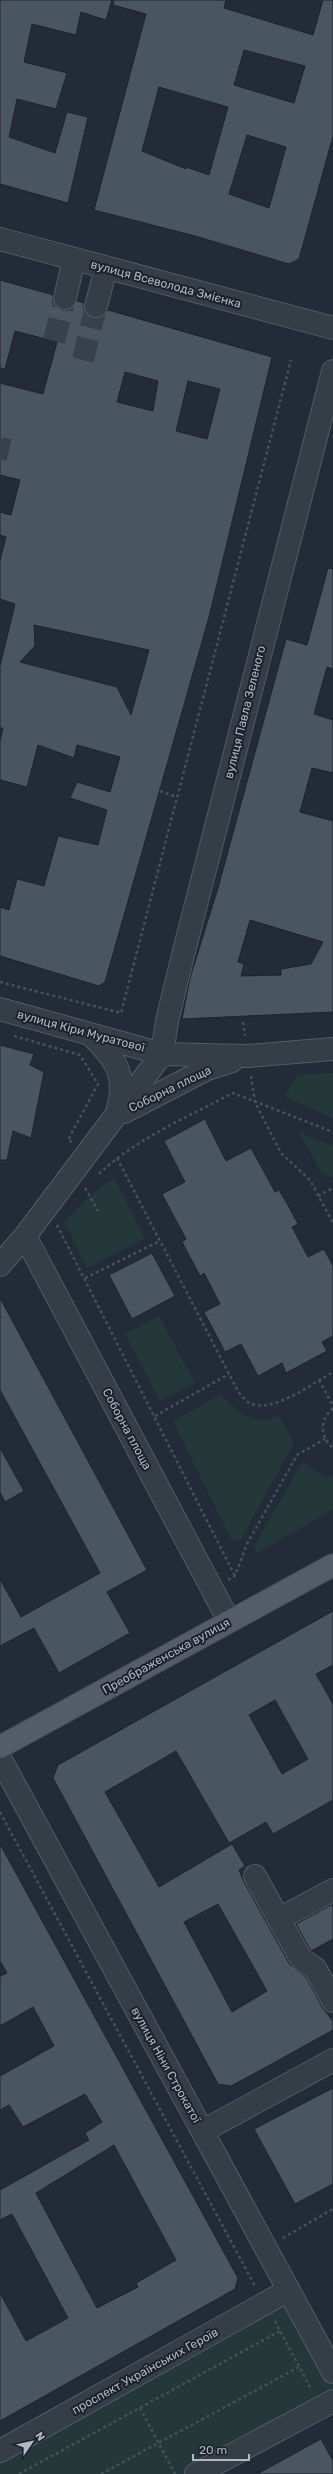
<svg xmlns="http://www.w3.org/2000/svg" width="333" height="2474" font-family="Rubik,sans-serif">
<style>
.green{fill:#253839}
.building{fill:#4a5562;stroke:#1d242e;fill-rule:evenodd}
.lines{fill:none;stroke-linecap:round;stroke-linejoin:round}
.minor-tunnel{stroke:#37404c;stroke-width:22;stroke-dasharray:22 11;stroke-linecap:butt}
.minor-casing{stroke:#535b65;stroke-width:24}
.major-casing{stroke:#3f4651;stroke-width:24}
.path{stroke:#425355;stroke-width:2.5;stroke-dasharray:3 3;stroke-linecap:butt}
.minor{stroke:#353d47;stroke-width:22}
.major{stroke:#535c67;stroke-width:22}
.tram{stroke:#58616e;stroke-width:1}
.labels{text-anchor:middle;stroke-width:4;stroke-linejoin:round;paint-order:stroke}
.street-label{font-size:12px;fill:#b0b8c4;stroke:#1b222c}
</style>
<rect width="100%" height="100%" fill="#222b37"/>
<!-- green -->
<path class="green" d="M333 1073V1118L284 1096 298 1075Z
M298 1132 333 1146V1177L322 1173Z
M115 1179 145 1239 87 1268 64 1222 101 1186Z
M159 1316 195 1383 160 1401 125 1334Z
M220 1395C241 1414 250 1428 279 1416L294 1443 240 1541 231 1539 173 1421Z
M303 1461 324 1477 333 1476V1510L257 1553 254 1547Z
M288 2296 333 2377V2399L194 2474H0V2459Z"/>
<!-- building -->
<path class="building" d="M0 0H112L106 20 81 12 76 35 32 24 24 62 67 73 56 109 17 99 9 137 55 153 67 112 88 117 68 203 0 184Z
M114 0H226L224 8 313 35 323 0H333V136L299 259 289 264 195 236 94 210 146 14 113 5ZM244 50 305 66 294 103 234 85ZM159 87 228 107 209 175 186 167V169L142 151ZM247 135 286 147 269 208 229 194Z
M0 280 53 295V302L62 310H69L77 301 84 303V310L92 318H100L108 310 272 357 209 617 105 982 99 986 0 956V907L9 910 17 879 44 886 58 836 98 845 107 810 70 798 77 782 110 792 120 757 77 745 74 758 38 745 27 787 0 780V741L3 728H0V666L15 604 0 599V560L6 537 0 535V512L11 515 20 480 0 475V383L43 394 57 342 15 331 5 369 0 368ZM125 372 158 381 153 411 117 402ZM188 381 220 389 207 439 176 431ZM34 625 149 650 131 715 117 687 20 662 35 646Z
M328 568 333 569V669L327 667 314 714 333 720V773L312 768 300 812 333 821V1012L182 1019 190 978 218 888 286 639 307 645ZM250 920 323 942 311 964 281 969V975L241 976 244 964 238 962Z
M0 1045 34 1054 30 1065 44 1072 31 1138 13 1131 7 1160H0Z
M205 1119 226 1161 251 1148 275 1192 279 1190 289 1207 298 1224 292 1227 308 1257 324 1249 333 1266V1336L322 1342 327 1351 286 1373 282 1363 258 1376 241 1344 225 1352 204 1312 220 1304 204 1273 200 1276 182 1242 186 1239 162 1194 185 1182 164 1141Z
M152 1253 175 1296 132 1319 109 1275Z
M0 1298 147 1570 107 1592 130 1633 59 1673 34 1628 0 1646V1579L21 1617 100 1573 0 1390Z
M0 1448 24 1491 5 1502 0 1492Z
M333 1611V1665L316 1674 333 1704V1800L273 1834 266 1822 229 1843 176 1751 105 1792 159 1887 232 1844 245 1866 239 1870 244 1882 290 1965 306 1977 322 2007 333 2021V2030L270 2065 231 2086 218 2084 53 1778 58 1765ZM275 1700 308 1759 282 1774 249 1715ZM218 1904 267 1991 232 2012 184 1922Z
M0 1844 238 2278 235 2289 0 2421V2293L26 2341 68 2318 12 2214 0 2220V2190L89 2140 85 2133 102 2122 85 2094 23 2127 9 2105 0 2110V2076L54 2046 33 2007 0 2026V1976L7 1973 0 1961ZM114 2145 176 2260 136 2283 138 2287 97 2308 36 2193Z
M333 1904V1939L311 1951 296 1924Z
M333 2088V2184L295 2204 254 2129Z
M321 2439 333 2461V2474H257Z"/>
<g class="lines">
<!-- minor-tunnel -->
<path class="minor-tunnel" d="M54 341 65 298
M83 360 96 306
M0 448 9 450"/>
<defs>
<path id="minor" d="M0 239 333 328
M65 298 74 259
M96 306 106 268
M0 1009 162 1054 248 1056 333 1049
M90 1034C116 1059 128 1075 117 1112
M124 1112 207 1069 232 1061
M25 1236 229 1621
M0 1265 25 1236 162 1054 167 1021 182 959 333 371
M0 1758 333 2372
M255 1876 301 1959 315 1968 333 2001
M279 1919 333 1890
M203 2131 333 2060
M0 2451 289 2290
M196 2474 333 2401"/>
<path id="major" d="M0 1747 333 1565"/>
</defs>
<!-- minor casing -->
<use href="#minor" class="minor-casing"/>
<!-- major casing -->
<use href="#major" class="major-casing"/>
<!-- path -->
<path class="path" d="M160 791 177 797
M0 982 121 1013 291 360
M243 1022 245 1036
M14 1036 80 1055 98 1084 68 1140 72 1142
M251 1076 255 1102 281 1153 310 1180 333 1223
M117 1158 229 1374C234 1383 239 1396 248 1402 270 1416 313 1383 333 1372
M99 1174C134 1140 189 1116 233 1093L333 1132
M85 1188 98 1211
M318 1196 333 1188
M57 1225 235 1576
M85 1278 160 1241
M319 1380 333 1406
M333 1408C319 1420 320 1437 333 1448
M155 1416 229 1374
M228 1580 235 1576 247 1544 297 1455 325 1439
M0 1812 255 2286
M283 2238 333 2209
M275 2321 311 2389
M140 2408 175 2474
M19 2474 280 2331
M101 2474 299 2367"/>
<!-- minor -->
<use href="#minor" class="minor"/>
<!-- major -->
<use href="#major" class="major"/>
<!-- tram -->
<path class="tram" d="M0 1741 333 1558
M0 1751 333 1569"/>
</g>
<g class="labels">
<!-- street labels -->
<g class="street-label">
<text transform="translate(166 284) rotate(15)" y="4">вулиця Всеволода Змієнка</text>
<text transform="translate(245 712) rotate(-76)" y="4">вулиця Павла Зеленого</text>
<text transform="translate(81 1031) rotate(15)" y="4">вулиця Кіри Муратової</text>
<text transform="translate(170 1089) rotate(-26)" y="4">Соборна площа</text>
<text transform="translate(127 1429) rotate(62)" y="4">Соборна площа</text>
<text transform="translate(166 1656) rotate(-29)" y="4">Преображенська вулиця</text>
<text transform="translate(166 2065) rotate(61)" y="4">вулиця Ніни Строкатої</text>
<text transform="translate(145 2371) rotate(-29)" y="4">проспект Українських Героїв</text>
</g>
</g>
<!-- north arrow -->
<g transform="translate(32 2442) rotate(56)" stroke="#1b222c" stroke-width="3" paint-order="stroke">
<path d="M0-3L7 15L0 10L-7 15Z" fill="#b0b8c4"/>
<text y="-6" font-size="11" font-weight="bold" text-anchor="middle" fill="#b0b8c4">N</text>
</g>
<!-- scale -->
<path d="M193 2454v6h56v-6" fill="none" stroke="#b0b8c4" stroke-width="2"/>
<text x="199" y="2454" font-size="12" fill="#b0b8c4" stroke="#1b222c" stroke-width="3" paint-order="stroke">20 m</text>
</svg>
